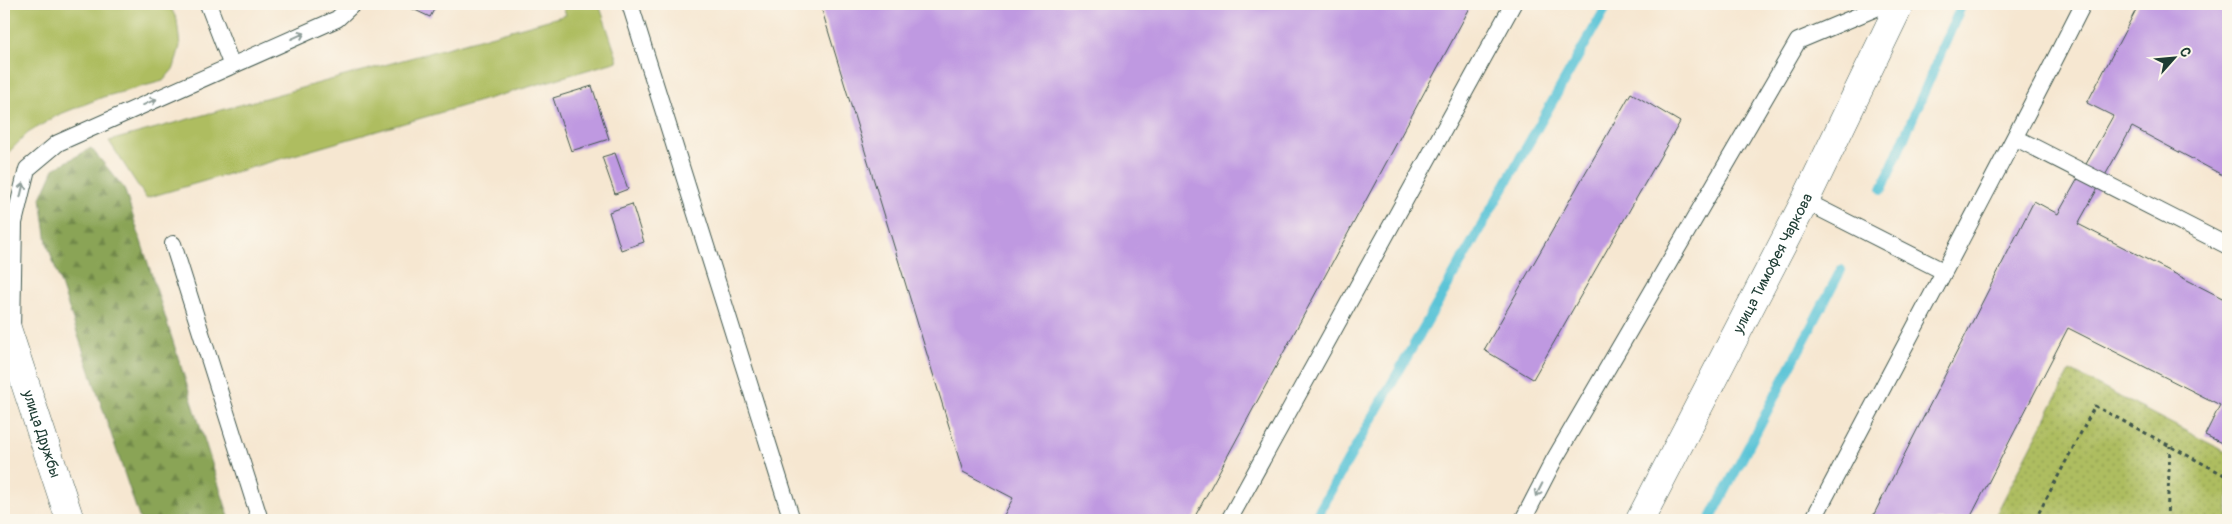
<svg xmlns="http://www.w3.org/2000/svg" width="2232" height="524" font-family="Pangolin,sans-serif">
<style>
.green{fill:#aebd60;stroke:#667d4a}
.forest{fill:url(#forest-firs);stroke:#547045}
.park{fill:url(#park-dots);stroke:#667d4a}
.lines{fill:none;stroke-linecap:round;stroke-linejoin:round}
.stream{stroke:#5bc4d7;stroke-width:10}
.building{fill:#bf99e1}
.service-casing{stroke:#3f564c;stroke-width:18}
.secondary-casing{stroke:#3f564c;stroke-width:29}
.primary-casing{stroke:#3f564c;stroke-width:29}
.path{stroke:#3f564c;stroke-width:3;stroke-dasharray:4 4;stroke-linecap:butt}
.service{stroke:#fff;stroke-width:16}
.secondary{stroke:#fff;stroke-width:28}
.primary{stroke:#fff;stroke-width:28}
.oneway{stroke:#8f9e9a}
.labels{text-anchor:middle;stroke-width:4.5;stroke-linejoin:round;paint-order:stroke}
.street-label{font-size:15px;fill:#1f3d34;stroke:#fbf7ec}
</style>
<defs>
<pattern id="forest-firs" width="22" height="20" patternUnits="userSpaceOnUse" patternTransform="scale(1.25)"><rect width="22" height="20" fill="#8aa456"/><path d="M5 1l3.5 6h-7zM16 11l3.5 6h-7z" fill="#708748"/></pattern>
<pattern id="park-dots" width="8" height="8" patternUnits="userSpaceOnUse" patternTransform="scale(1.25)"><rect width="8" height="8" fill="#aebd60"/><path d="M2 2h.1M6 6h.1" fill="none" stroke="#8d9b50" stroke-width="1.8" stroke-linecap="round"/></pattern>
</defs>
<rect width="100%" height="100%" fill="#fbf7ec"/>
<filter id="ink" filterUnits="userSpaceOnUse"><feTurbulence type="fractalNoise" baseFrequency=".02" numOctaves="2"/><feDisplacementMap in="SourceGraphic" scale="10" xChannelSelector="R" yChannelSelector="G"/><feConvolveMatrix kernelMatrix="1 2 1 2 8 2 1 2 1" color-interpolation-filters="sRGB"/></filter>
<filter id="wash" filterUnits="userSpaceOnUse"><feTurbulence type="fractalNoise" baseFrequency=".0096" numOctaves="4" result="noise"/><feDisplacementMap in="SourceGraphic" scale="20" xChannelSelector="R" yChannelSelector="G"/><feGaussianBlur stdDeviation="1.12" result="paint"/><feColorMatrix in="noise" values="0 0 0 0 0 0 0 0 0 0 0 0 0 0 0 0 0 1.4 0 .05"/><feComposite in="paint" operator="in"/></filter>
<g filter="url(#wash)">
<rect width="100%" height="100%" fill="#f6e7d1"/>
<!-- green -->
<path class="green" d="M4 4H169L177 20 180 46 174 68 163 81 103 97 58 115 28 133 4 157Z
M562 4H599L618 61 146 198 109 141 566 15Z"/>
<!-- forest -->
<path class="forest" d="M91 148 124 188 230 520H140L47 243 41 198 54 169Z"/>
<!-- park -->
<path class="park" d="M2070 371 2228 453V520H1993Z"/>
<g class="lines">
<!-- stream -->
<path class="stream" d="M1882 189 1962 4
M1314 520 1608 4
M1710 520 1841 270"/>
</g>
<g id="blocks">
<!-- building -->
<path class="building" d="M402 4H437L430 17Z
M820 4H1472L1193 520H1009L1003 517 1013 498 963 472Z
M2139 4H2228V178L2132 127 2078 224 2228 301V446L2205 435 2220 405 2068 328 1969 520H1871L2034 201 2058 214 2113 116 2087 103Z
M592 86 609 139 571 151 553 98Z
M1631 93 1680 122 1533 379 1484 350Z
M615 153 628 189 615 194 602 157Z
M632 204 644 242 621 250 609 212Z"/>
</g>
</g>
<g filter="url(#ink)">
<use href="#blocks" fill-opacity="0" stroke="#3f564c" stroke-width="1"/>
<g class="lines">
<defs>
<path id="service" d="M208 4 232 66
M630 4 792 520
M2016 138 2228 246
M1805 201 1943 271
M173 244 260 520
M12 331 14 223 27 169 58 143 337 19 353 4
M1229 520 1513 4
M1523 520 1554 460 1798 41 1886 4
M1813 520C1903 348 1996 177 2083 4"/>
<g id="secondary">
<path id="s1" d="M1640 520 1805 201 1900 4"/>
</g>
<g id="primary">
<path id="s2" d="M4 319 70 520"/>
</g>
</defs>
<!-- service casing -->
<use href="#service" class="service-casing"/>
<!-- secondary casing -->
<use href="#secondary" class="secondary-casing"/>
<!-- primary casing -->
<use href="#primary" class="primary-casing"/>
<!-- path -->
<path class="path" d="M2035 520 2095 406 2228 477
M2167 520 2170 446"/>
<!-- service -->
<use href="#service" class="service"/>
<!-- secondary -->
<use href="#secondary" class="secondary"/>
<!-- primary -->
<use href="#primary" class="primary"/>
</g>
<!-- one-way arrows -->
<defs><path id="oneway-shaft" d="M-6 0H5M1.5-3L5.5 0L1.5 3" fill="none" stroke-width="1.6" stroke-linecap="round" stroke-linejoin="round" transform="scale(1.25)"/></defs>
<g class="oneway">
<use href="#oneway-shaft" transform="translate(298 36) rotate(-24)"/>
<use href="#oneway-shaft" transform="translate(150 102) rotate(-24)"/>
<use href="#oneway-shaft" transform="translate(22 190) rotate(-77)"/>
<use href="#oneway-shaft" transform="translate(1539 490) rotate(117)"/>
</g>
</g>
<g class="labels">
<!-- street labels -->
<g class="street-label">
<text dy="5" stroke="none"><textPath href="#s1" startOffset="289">улица Тимофея Чаркова</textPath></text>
<text dy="5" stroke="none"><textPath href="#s2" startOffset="121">улица Дружбы</textPath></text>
</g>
</g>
<!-- margin -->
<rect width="2232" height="524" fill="none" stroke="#fbf7ec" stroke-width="20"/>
<!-- north arrow -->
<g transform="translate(2174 58) rotate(63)" stroke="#fbf7ec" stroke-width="4" paint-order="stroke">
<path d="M0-4L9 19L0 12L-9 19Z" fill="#1f3d34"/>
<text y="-8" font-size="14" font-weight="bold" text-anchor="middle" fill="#1f3d34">С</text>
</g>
</svg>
